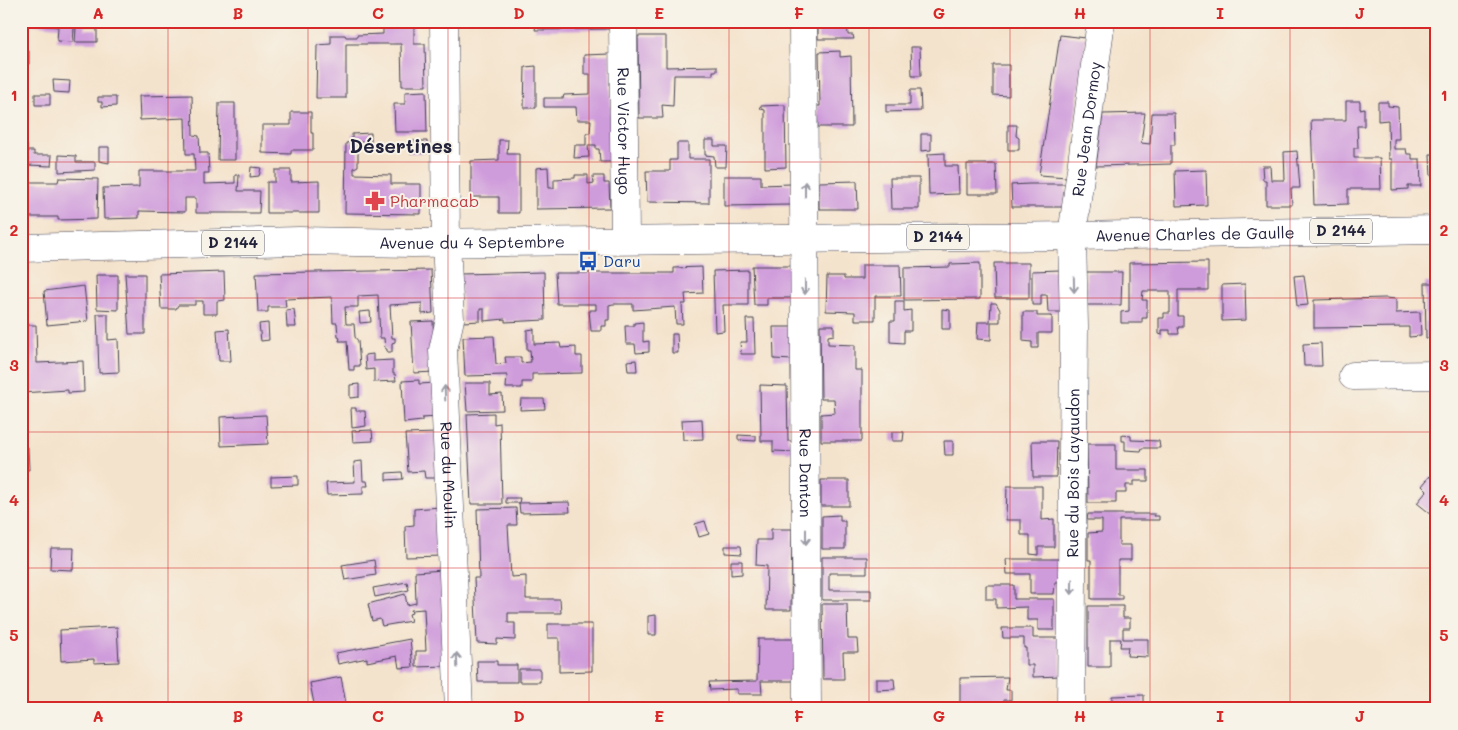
<svg xmlns="http://www.w3.org/2000/svg" width="1458" height="730" font-family="Mali,sans-serif">
<style>
.building{fill:#cf9cdb}
.lines{fill:none;stroke-linecap:round;stroke-linejoin:round}
.minor-casing{stroke:#423f51;stroke-width:29}
.major-casing{stroke:#423f51;stroke-width:29}
.minor{stroke:#fff;stroke-width:28}
.major{stroke:#fff;stroke-width:28}
.oneway{stroke:#9c9ca7}
.grid{fill:none;stroke:#d62828;stroke-width:1;stroke-opacity:0.55}
.labels{text-anchor:middle;stroke-width:4;stroke-linejoin:round;paint-order:stroke}
.shield{fill:#f7f3e8;stroke:#62616f;stroke-width:1}
.shield-label{font-size:15px;font-weight:bold;fill:#22223b}
.street-label{font-size:16px;fill:#22223b;stroke:#f7f3e8}
.health-label{font-size:16px;fill:#be3a42;stroke:#f7f3e8;text-anchor:start}
.transit-label{font-size:16px;fill:#164399;stroke:#f7f3e8;text-anchor:start}
.quarter-label{font-size:19px;font-weight:bold;fill:#22223b;stroke:#f7f3e8}
.neatline{fill:none;stroke:#d62828;stroke-width:2}
.grid-label{font-size:16px;text-anchor:middle;font-weight:bold;fill:#d62828}
</style>
<rect width="100%" height="100%" fill="#f7f3e8"/>
<filter id="ink" filterUnits="userSpaceOnUse"><feTurbulence type="fractalNoise" baseFrequency=".02" numOctaves="2"/><feDisplacementMap in="SourceGraphic" scale="10" xChannelSelector="R" yChannelSelector="G"/><feConvolveMatrix kernelMatrix="1 2 1 2 8 2 1 2 1" color-interpolation-filters="sRGB"/></filter>
<filter id="wash" filterUnits="userSpaceOnUse"><feTurbulence type="fractalNoise" baseFrequency=".0096" numOctaves="4" result="noise"/><feDisplacementMap in="SourceGraphic" scale="20" xChannelSelector="R" yChannelSelector="G"/><feGaussianBlur stdDeviation="1.12" result="paint"/><feColorMatrix in="noise" values="0 0 0 0 0 0 0 0 0 0 0 0 0 0 0 0 0 1.4 0 .05"/><feComposite in="paint" operator="in"/></filter>
<g filter="url(#wash)">
<rect width="100%" height="100%" fill="#f4e3cc"/>
<g id="blocks">
<!-- building -->
<path class="building" d="M26 21H86L85 29H97V42H75L76 28H74L73 42 57 41 58 27 26 24Z
M383 21H414V44H425L426 86H402L401 44H346V98H316L317 45 331 44V35H345L346 37H357V35L383 34Z
M570 21H610V29L535 30 536 25 539 26 540 23Z
M818 21H847L848 35H853L854 39H818Z
M1060 35 1086 38 1067 177 1039 175Z
M638 36H666V67L717 66V71H713V75H674L673 106 662 105 663 118H639Z
M911 47H920L921 76H912Z
M21 50 29 51V64H21Z
M840 51V57L851 56 852 127H818L817 106H820L819 52Z
M610 54 612 162H600L599 149H596V145H588L589 157 574 158 575 145H586V133H590L591 120H577L576 107H544V98H563L564 95 590 94V74H584V55Z
M993 65H1009V96L993 95Z
M536 66V108H524L525 67Z
M53 80 70 81 69 93 54 92Z
M910 90H920L921 111 886 112V105H910Z
M426 91 427 132H395L394 104H405V92Z
M35 94H50V105H35Z
M192 95 193 135 199 136 200 153H208L209 173H204V184L235 183V175H239L238 191H260L259 213H196V198H185V212L139 211V218L104 219 103 188 139 187V171H195L194 154H186L185 118 140 120 139 96Z
M98 97H116V106L102 107V102H98Z
M1346 101H1360V109L1364 108V126H1357L1358 148H1354V158H1380L1381 189H1348V204L1314 205 1311 120H1346Z
M1378 102H1388V106L1398 107 1399 139H1394V149H1406L1407 154H1412V159H1420L1421 186H1408V189L1392 190V159H1389L1388 120 1378 121Z
M219 103H235V160H218Z
M785 105 786 167 765 168V110L761 109 760 106Z
M291 112H311V133H313V150H291V154L262 153V125H291Z
M1145 113 1141 143 1150 144 1152 113H1174L1175 145H1171V164L1096 166 1103 114Z
M1008 125H1017L1016 136 1019 138V150H1008Z
M371 133V142H358V166L354 168V174L391 175V184H421V214L345 213 346 143 352 142V134Z
M921 134H931V150L921 151Z
M499 140H508L507 154H519V213H499V197H471V161L499 160Z
M705 140H714V146H727L726 167H715L714 156 705 155Z
M409 141H427V153H410Z
M677 143H688V159H709V203L647 202 646 171H670V160H677Z
M21 145H27V151H34V155H52L51 166 27 165 28 159H21Z
M99 147H109V163L99 161Z
M1297 151 1300 188H1291L1292 205H1266V180H1263L1262 166H1270L1271 180H1285L1284 152Z
M945 153V166H958L959 194 929 195 928 154Z
M1430 154H1437V202H1434V176H1431Z
M59 155 76 156V162H95V170L59 172Z
M967 164H996L997 194H967Z
M251 167 261 168 259 176 250 177Z
M548 167 549 188H554V179L575 178V175H588V184L594 183 593 176H604V183H609L610 208 536 209V168Z
M275 170H291V182L319 181V213H267V182H275Z
M1206 170 1207 205 1176 206 1175 171Z
M724 176H761V185L791 184V205L724 206Z
M59 178 98 179 97 219 58 220V217H26V182H58Z
M890 178H919V209H891Z
M857 181 858 209H819V182Z
M1029 184H1066L1065 207H1012L1011 185Z
M1208 262V290H1178V316H1183V327H1178L1179 334H1170V330H1162V335L1159 334V318H1164V313H1170V291H1143L1142 300H1147V318H1142V323H1121V312L1129 311V263Z
M980 263V299L904 300V268L950 267V264Z
M994 263H1029V298H995Z
M862 265H900L901 296H875V320H855V312L826 311 827 276H844V279H862Z
M752 266H792V298H767V305H754Z
M702 267 703 293 685 294 686 304H682L683 324H676L675 307 633 310V304H613L609 305V320H606V326H601V331H591L589 310H596V304H557L555 273H674V268Z
M431 270 433 313 422 314V303L390 305 392 338H395V342L392 343V352H387V349H385L384 338H380L378 295 358 296V307H345L346 324H354L355 337 358 341 360 366H354V370H349L347 341H339L340 338 338 337 337 323H333L332 297 285 299 286 307H268V312H258L256 273Z
M748 270V305H723L724 331 715 332 713 271Z
M1060 270V312H1048L1047 295H1041V305H1032V271Z
M224 272 225 300 217 301V314H203V301H195V305H178L176 309H161L159 274Z
M544 272 545 320 505 322V319L484 321V309H480V321L463 322 460 274Z
M1086 272H1122L1121 305H1087Z
M125 274H145V334H129Z
M96 275H118V310L97 309Z
M1304 275 1308 305 1297 306 1294 276Z
M1425 283H1437V338H1426Z
M1245 284 1246 320 1222 321V285Z
M84 286 88 321 47 325 44 291Z
M1385 298 1396 299V313L1420 312 1421 336 1409 337V327L1314 328V300Z
M895 301H904V311L911 310V331H904V343L890 342V321H895Z
M991 303H996L1000 310V322H991V340L977 339 978 322H990Z
M294 309 296 327H287L286 310Z
M942 309 950 310V329H942Z
M370 311 371 322 360 323 359 312Z
M1023 312H1037V316H1052V333H1038V348H1032V342L1023 341Z
M97 314H108V340L118 339 119 372 99 373Z
M746 319H754L755 354H741L740 342H747Z
M433 321 435 372 414 373 411 322Z
M643 322V342L649 341V352L636 353 635 344H626L625 326H634V323Z
M268 323 269 340 261 341 259 324Z
M21 325H36L37 363 83 361 84 392 68 393V390L21 393Z
M820 325H834V335L828 336V344L855 345V370H862V441H821V414L835 413 834 399H821Z
M773 327H792L793 360 774 359Z
M229 329 231 361H219L217 330Z
M534 329V344L560 343 561 348 576 347V356H582V373L532 374V382H522V388H506L507 375 465 376 463 337 494 336 496 364 506 363 505 357H521V363L531 362 530 350H527V330Z
M672 334H677L678 353H672Z
M1321 343 1322 366H1304L1303 344Z
M373 354V361L393 360V374H395L396 381 374 382V369L366 370 365 355Z
M636 360 637 371H628L627 361Z
M419 380V384L436 383 437 417 422 418V421L404 423 402 381Z
M465 383H490V395L502 394 503 410 467 411Z
M359 384V397L350 398V385Z
M760 385 787 386 788 441H794V452L775 451 773 452V441H761Z
M521 399H544L545 409 520 410Z
M351 408H356V411H365L366 426 352 428Z
M494 413V424L500 423 502 504H471L467 414Z
M266 415 268 444 221 446 220 417Z
M702 419 703 439 683 440 682 420Z
M372 430 373 441 353 442 352 431Z
M892 432H904L903 441H892Z
M438 433 439 478H425L424 471 408 472 405 434Z
M738 435 756 436V441L738 440Z
M1122 435 1131 436V440L1159 441 1160 448H1142L1141 451 1125 450V441H1122Z
M944 441H953V455H945Z
M1032 441H1057L1056 477H1033Z
M1087 444H1116V470H1148V481H1134V485H1126V493H1116V503H1088Z
M28 447 29 470H21V448Z
M362 461 363 481H367L368 486H363V494L327 495 326 483 355 482 354 462Z
M402 472 403 479 386 480V473Z
M298 476V485L271 486V477Z
M1430 476 1437 481V519L1417 503 1427 491 1422 486Z
M821 480H849V506H821Z
M1007 486H1042V520L1054 519V547H1038V555L1030 554V535H1021V520H1006Z
M506 498H520L519 503H506Z
M569 502 570 512 520 513 519 503Z
M441 507 443 556 406 557 405 526 414 525V509Z
M516 508 517 525H508L511 577 526 576V599H560L561 613H508V623H515V640L497 639V644L477 643 474 578H479L477 509Z
M1088 514H1155L1154 516H1159V520H1119V545H1131V560H1118V595H1122V599H1091V560H1088V533L1102 532V520H1087Z
M840 515V521H845V549H822V516Z
M705 521 709 534 699 537 695 524Z
M771 529H792L791 610H766L767 566 756 565 757 540H771Z
M725 546H741L742 554 725 553Z
M51 548H74L73 570 50 569Z
M822 557H867V573H829V590H871V600H822Z
M1006 559H1060V582H1055L1054 594H1030V574H1007Z
M374 560 376 575 345 580 342 565Z
M731 561H742V574L731 575Z
M443 570 447 666 416 667V651H426L424 609 411 610 412 613 409 614 411 621 382 626 380 619 372 621 368 604 405 594 407 605 416 603 415 572Z
M407 582 409 590 375 597 373 588Z
M986 585H1014V599H1054V630H1038V620H1027V607L996 608V599H986Z
M822 604H847L848 639H857L858 652H843L844 679H823Z
M1088 606H1123V618H1130V628H1123V639H1148V657L1127 656 1128 647H1120L1121 639H1110V667H1088Z
M656 615V635H648V616Z
M548 624H592V671L559 672V638H548Z
M117 627 119 662 94 663V659L61 661 60 630Z
M1002 628H1033V638H1060L1061 676 1033 677V665H1026V648H1024V638H1003Z
M410 639 413 667 399 668 397 656 367 662V658L338 664 336 653Z
M758 639H795V681H761L762 694H737V689L710 690 709 682 757 681Z
M477 661H497V665H517V682H478Z
M519 669H540V682H519Z
M341 677 347 709H315L310 683Z
M1008 677 1006 690H1011V700H1004V709H960V678Z
M876 679H894L895 689 876 690Z
M1144 695V709H1112V696Z
M217 703 218 709H194V708Z"/>
</g>
</g>
<g filter="url(#ink)">
<use href="#blocks" fill-opacity="0" stroke="#423f51" stroke-width="1"/>
<g class="lines">
<defs>
<g id="minor">
<path id="s1" d="M444 21 446 243 450 319 443 350 459 709"/>
<path id="s2" d="M623 21 625 240"/>
<path id="s3" d="M803 21 807 709"/>
<path d="M1353 376 1437 375"/>
<path id="s4" d="M1071 709 1074 326 1072 236 1101 21"/>
</g>
<g id="major">
<path id="s5" d="M21 248 299 241 412 243 1072 236 1437 230"/>
</g>
</defs>
<!-- minor casing -->
<use href="#minor" class="minor-casing"/>
<!-- major casing -->
<use href="#major" class="major-casing"/>
<!-- minor -->
<use href="#minor" class="minor"/>
<!-- major -->
<use href="#major" class="major"/>
</g>
<!-- one-way arrows -->
<defs><path id="oneway-shaft" d="M-6 0H5M1.5-3L5.5 0L1.5 3" fill="none" stroke-width="1.6" stroke-linecap="round" stroke-linejoin="round" transform="scale(1.25)"/></defs>
<g class="oneway">
<use href="#oneway-shaft" transform="translate(805 189) rotate(-90)"/>
<use href="#oneway-shaft" transform="translate(1074 285) rotate(89)"/>
<use href="#oneway-shaft" transform="translate(805 287) rotate(90)"/>
<use href="#oneway-shaft" transform="translate(445 393) rotate(-92)"/>
<use href="#oneway-shaft" transform="translate(806 537) rotate(90)"/>
<use href="#oneway-shaft" transform="translate(1072 587) rotate(91)"/>
<use href="#oneway-shaft" transform="translate(457 660) rotate(-92)"/>
</g>
</g>
<!-- grid -->
<path class="grid" d="M168 21V709M308 21V709M448 21V709M589 21V709M729 21V709M869 21V709M1010 21V709M1150 21V709M1290 21V709M21 162H1437M21 298H1437M21 432H1437M21 568H1437"/>
<!-- icons -->
<defs>
<symbol id="pharmacy-bare" viewBox="-9 -9 18 18"><path d="M-2-6h4v4h4v4h-4v4h-4v-4h-4v-4h4Z" fill="#e0444e" stroke="#f7f3e8" stroke-width="2.5" paint-order="stroke"/></symbol>
<symbol id="bus-bare" viewBox="-9 -9 18 18"><path d="M-5-6H5V4H4V6H2V4H-2V6H-4V4H-5ZM-3.5-4V0h7V-4ZM-3.5 1.2v1.5H-2V1.2ZM2 1.2v1.5H3.5V1.2Z" fill="#1a4fb4" stroke="#f7f3e8" stroke-width="2.5" paint-order="stroke"/></symbol>
</defs>
<g fill-rule="evenodd">
<use href="#pharmacy-bare" x="361" y="187" width="28" height="28"/>
<use href="#bus-bare" x="574" y="247" width="28" height="28"/>
</g>
<g class="labels">
<!-- shield labels -->
<g class="shield">
<rect x="1310" y="218.5" width="62" height="25" rx="4"/>
<rect x="907" y="224.5" width="62" height="25" rx="4"/>
<rect x="202" y="230.5" width="62" height="25" rx="4"/>
</g>
<g class="shield-label">
<text x="1341" y="236">D 2144</text>
<text x="938" y="242">D 2144</text>
<text x="233" y="248">D 2144</text>
</g>
<!-- street labels -->
<g class="street-label">
<text dy="6" stroke="none"><textPath href="#s4" startOffset="581">Rue Jean Dormoy</textPath></text>
<text dy="6" stroke="none"><textPath href="#s2" startOffset="110">Rue Victor Hugo</textPath></text>
<text dy="6" stroke="none"><textPath href="#s5" startOffset="1174">Avenue Charles de Gaulle</textPath></text>
<text dy="6" stroke="none"><textPath href="#s5" startOffset="451">Avenue du 4 Septembre</textPath></text>
<text dy="6" stroke="none"><textPath href="#s4" startOffset="236">Rue du Bois Layaudon</textPath></text>
<text dy="6" stroke="none"><textPath href="#s3" startOffset="452">Rue Danton</textPath></text>
<text dy="6" stroke="none"><textPath href="#s1" startOffset="455">Rue du Moulin</textPath></text>
</g>
<!-- health labels -->
<g class="health-label">
<text x="390" y="207">Pharmacab</text>
</g>
<!-- transit labels -->
<g class="transit-label">
<text x="603" y="267">Daru</text>
</g>
<!-- quarter labels -->
<g class="quarter-label">
<text x="401" y="153">Désertines</text>
</g>
</g>
<!-- margin -->
<rect width="1458" height="730" fill="none" stroke="#f7f3e8" stroke-width="55"/>
<rect x="28" y="28" width="1402" height="674" class="neatline"/>
<g class="grid-label">
<text x="98" y="19">A</text>
<text x="238" y="19">B</text>
<text x="378" y="19">C</text>
<text x="519" y="19">D</text>
<text x="659" y="19">E</text>
<text x="799" y="19">F</text>
<text x="939" y="19">G</text>
<text x="1080" y="19">H</text>
<text x="1220" y="19">I</text>
<text x="1360" y="19">J</text>
<text x="14" y="101">1</text>
<text x="1444" y="101">1</text>
<text x="14" y="236">2</text>
<text x="1444" y="236">2</text>
<text x="14" y="371">3</text>
<text x="1444" y="371">3</text>
<text x="14" y="506">4</text>
<text x="1444" y="506">4</text>
<text x="14" y="641">5</text>
<text x="1444" y="641">5</text>
<text x="98" y="722">A</text>
<text x="238" y="722">B</text>
<text x="378" y="722">C</text>
<text x="519" y="722">D</text>
<text x="659" y="722">E</text>
<text x="799" y="722">F</text>
<text x="939" y="722">G</text>
<text x="1080" y="722">H</text>
<text x="1220" y="722">I</text>
<text x="1360" y="722">J</text>
</g>
</svg>
